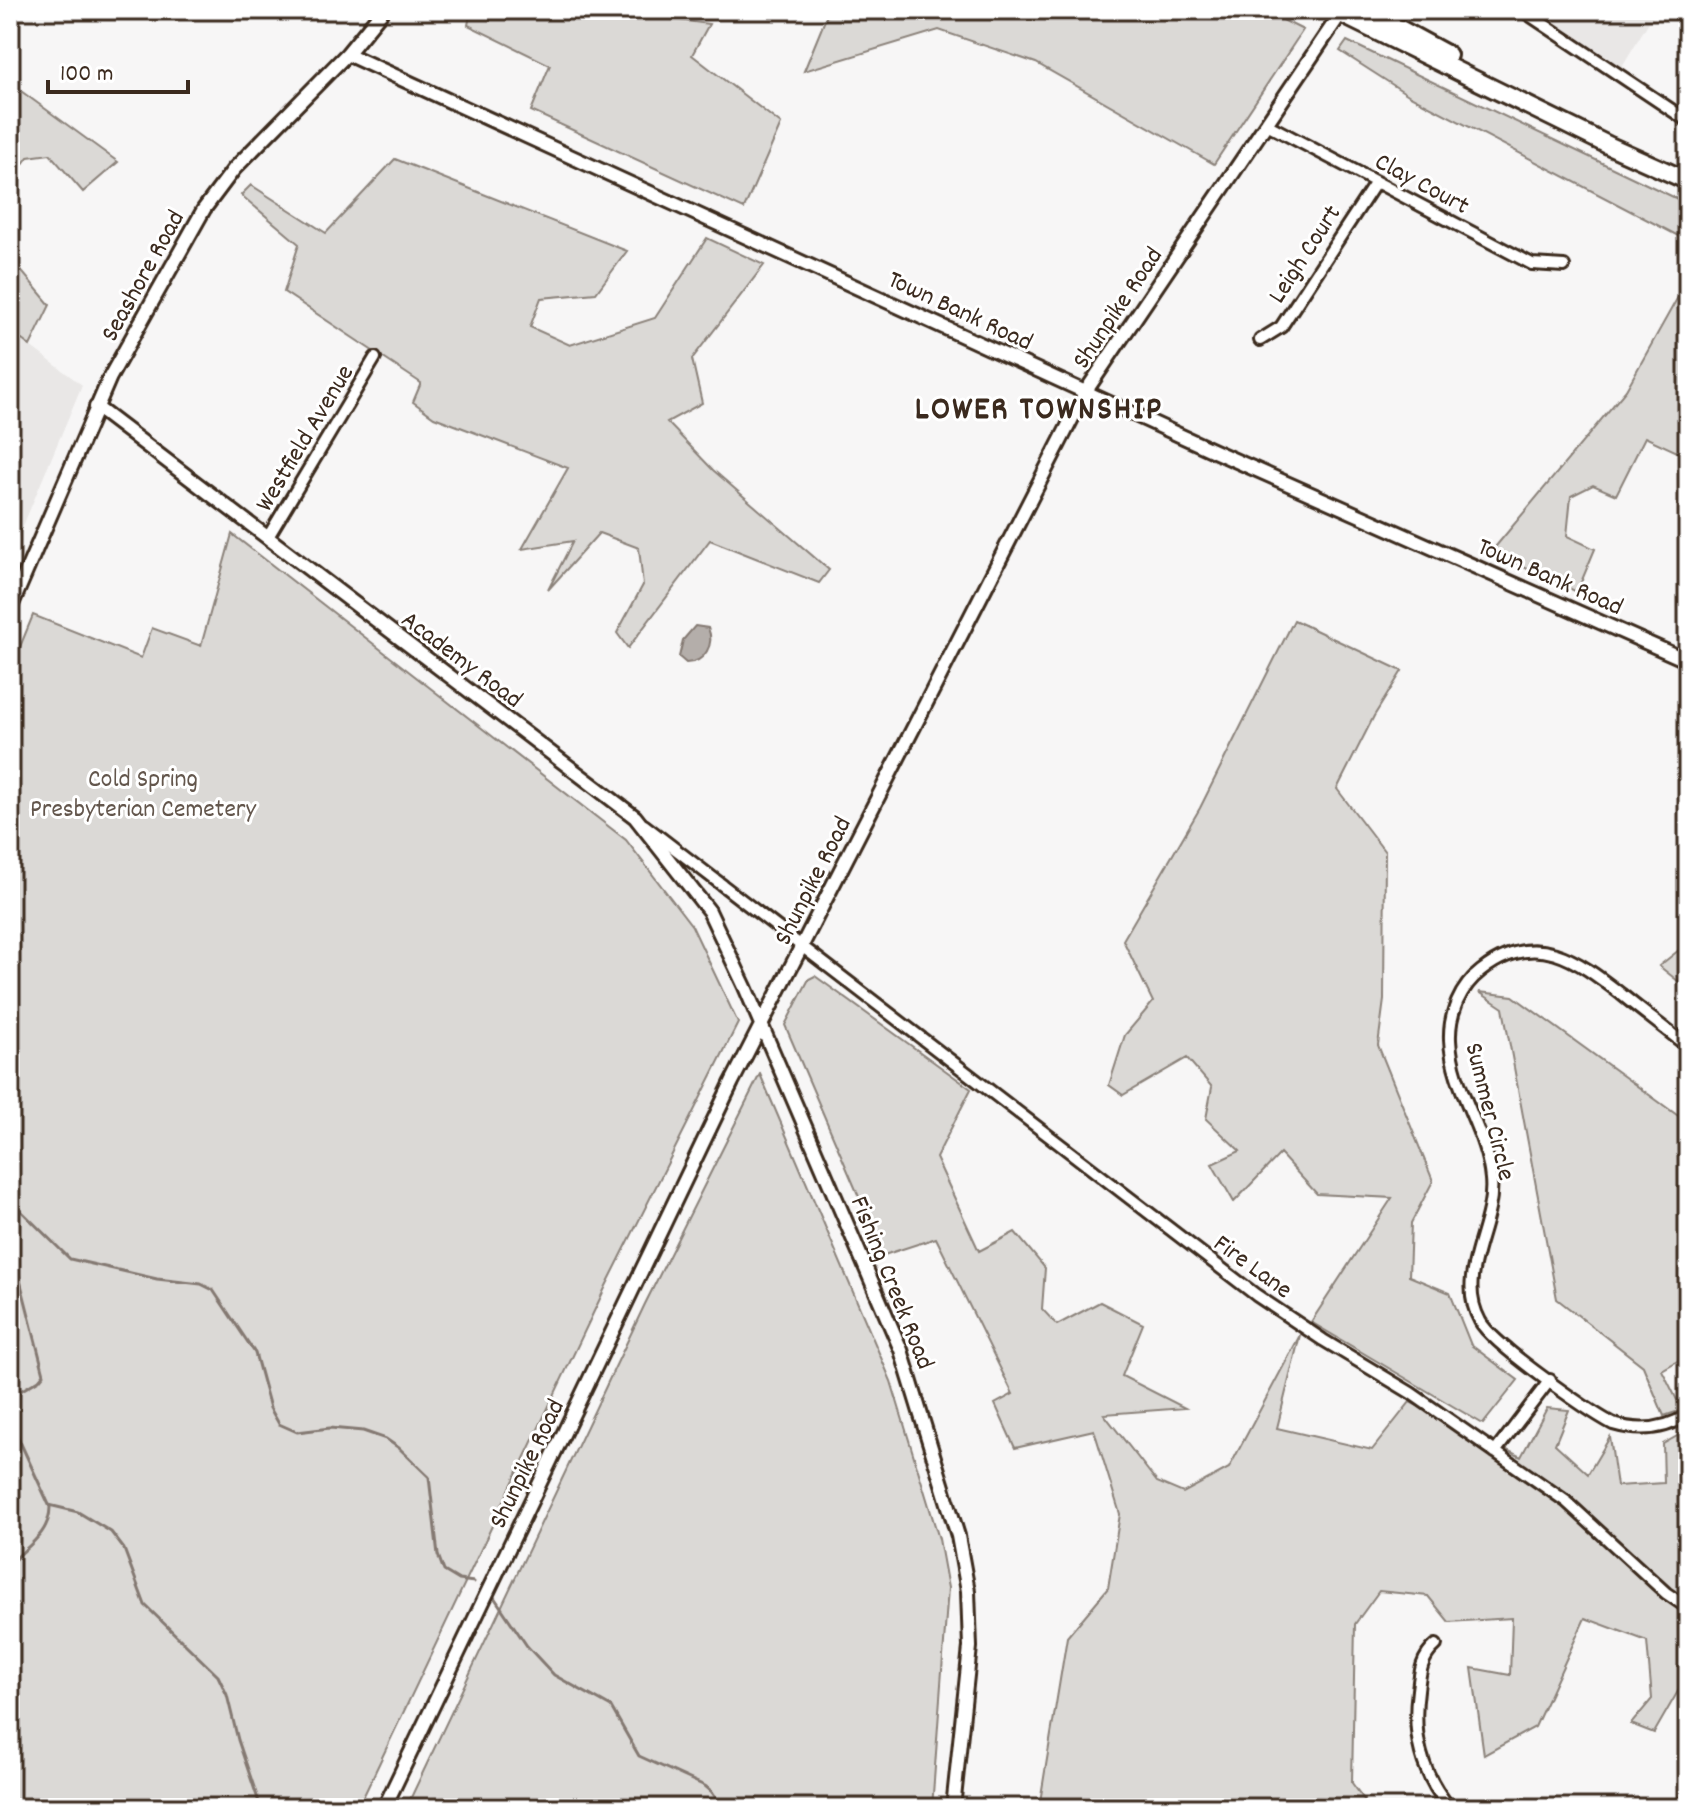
<svg xmlns="http://www.w3.org/2000/svg" width="1698" height="1818" font-family="Dekko,sans-serif">
<style>
.built{fill:#e9e7e6}
.green{fill:#dbd9d6;stroke:#8b827a;stroke-width:2}
.water{fill:#b4aeaa;stroke:#847972;stroke-width:2}
.lines{fill:none;stroke-linecap:round;stroke-linejoin:round}
.stream{stroke:#847972;stroke-width:3}
.minor-casing{stroke:#3b2a1e;stroke-width:16}
.tertiary-casing{stroke:#3b2a1e;stroke-width:18}
.trunk-casing{stroke:#3b2a1e;stroke-width:22}
.minor{stroke:#fff;stroke-width:10}
.tertiary{stroke:#fff;stroke-width:12}
.trunk{stroke:#fff;stroke-width:16}
.labels{text-anchor:middle;stroke-width:6;stroke-linejoin:round;paint-order:stroke}
.street-label{font-size:26px;fill:#3b2a1e;stroke:#fff}
.park-label{font-size:26px;fill:#63564c;stroke:#fff}
.district-label{font-size:34px;font-weight:bold;letter-spacing:2px;fill:#3b2a1e;stroke:#fff}
</style>
<rect width="100%" height="100%" fill="#f7f6f6"/>
<filter id="ink" filterUnits="userSpaceOnUse"><feTurbulence type="fractalNoise" baseFrequency=".0125" numOctaves="2"/><feDisplacementMap in="SourceGraphic" scale="16" xChannelSelector="R" yChannelSelector="G"/><feConvolveMatrix kernelMatrix="1 2 1 2 8 2 1 2 1" color-interpolation-filters="sRGB"/></filter>
<g filter="url(#ink)">
<!-- built -->
<path class="built" d="M1557 10H1656L1621 68 1549 21Z
M10 331 82 385 10 557Z"/>
<!-- green -->
<path class="green" d="M471 10H648L647 16 709 24 692 55 781 124 744 209 531 111 550 65 468 25Z
M829 10H1263L1303 30 1214 164 1036 63 939 30 804 71Z
M1347 41 1688 204V241L1410 96 1340 51Z
M10 83 118 162 83 192 50 154 28 157 10 182Z
M395 159 627 251 596 293 541 298 530 327 570 345 655 318 707 238 764 265 692 359 702 403 667 422 713 470 829 570 819 583 710 540 628 648 617 633 643 585 639 548 599 533 548 590 573 541 522 549 568 468 434 417 413 402 421 383 284 292 299 244 241 195 251 185 326 233Z
M10 264 19 268 50 305 30 346 10 331Z
M1688 279V457L1645 437 1616 495 1593 485 1571 496 1567 536 1595 549 1577 592 1491 552 1626 390Z
M232 534 626 840 692 926 738 1023 606 1286 358 1808H10V671L33 615 141 658 152 628 201 646Z
M1294 620 1402 671 1374 716 1337 789 1385 852 1384 1000 1378 1045 1433 1181 1411 1223 1409 1276 1450 1293 1471 1345 1518 1380 1483 1424 1311 1322 1392 1198 1317 1194 1280 1154 1234 1202 1212 1164 1240 1151 1206 1119 1212 1087 1187 1058 1123 1095 1109 1085 1125 1035 1153 1002 1123 940 1200 808Z
M1684 946 1688 947V989L1659 966Z
M815 976 971 1089 936 1158 979 1251 1015 1232 1045 1268 1042 1309 1057 1325 1100 1302 1143 1324 1122 1376 1185 1408 1104 1414 1157 1482 1183 1493 1229 1468 1300 1335 1277 1428 1372 1450 1410 1402 1521 1457 1547 1408 1569 1410 1555 1444 1588 1474 1610 1437 1617 1486 1664 1483 1663 1444 1688 1430V1674L1654 1733 1631 1724 1652 1699 1647 1641 1585 1618 1535 1727 1484 1755 1472 1668 1510 1675 1512 1618 1449 1622 1428 1596 1379 1591 1355 1624 1352 1783 1370 1808H1039L1067 1637 1108 1588 1120 1514 1094 1430 1015 1448 995 1404 1013 1394 936 1238 884 1255 785 1025 809 979Z
M1479 992 1513 996 1688 1123V1355L1662 1370 1682 1410 1664 1416 1643 1366 1557 1299 1503 1008Z
M760 1074 891 1381 939 1539 948 1588 932 1808H406L645 1304Z"/>
<!-- water -->
<path class="water" d="M695 626 708 628C715 644 705 663 686 663L679 657 683 640Z"/>
<g class="lines">
<!-- stream -->
<path class="stream" d="M10 1200 70 1259 157 1279 201 1284 213 1290 255 1353 270 1408 279 1424 297 1432 330 1428 363 1431 386 1439 399 1448 429 1477 438 1555 444 1571 459 1580 474 1582
M10 1241 44 1374 39 1380 10 1397
M10 1420 50 1507C50 1534 27 1546 10 1564
M49 1505 78 1512 111 1532 124 1549 145 1605 218 1676 227 1695 238 1740 261 1808
M494 1597 527 1646 554 1675 611 1707 639 1756 705 1786 711 1791 723 1808"/>
<defs>
<path id="minor" d="M1522 10 1688 121
M1266 124 1532 264 1564 266
M1260 340 1281 327 1376 182
M268 537 375 358
M644 825 1256 1295 1323 1340 1411 1393 1567 1502 1666 1593 1688 1608
M1688 1047C1666 1029 1643 1012 1621 994 1577 960 1535 928 1481 971 1460 987 1449 1014 1450 1040 1452 1089 1487 1131 1491 1179 1496 1227 1454 1274 1480 1321 1492 1344 1587 1410 1613 1424 1640 1432 1664 1430 1688 1415
M1495 1452 1550 1380
M1436 1645C1421 1658 1420 1672 1418 1690 1412 1735 1421 1773 1450 1808
M1680 1808 1688 1797"/>
<path id="tertiary" d="M347 54 1214 451 1688 661
M96 407 635 817 709 911 745 987 901 1350 958 1536 968 1591 970 1647 953 1808
M10 609 110 377 204 209 234 169 347 54 383 10
M384 1808 732 1082 1086 391 1343 10"/>
<path id="trunk" d="M1333 10 1610 146 1688 181
M1365 10 1448 55"/>
</defs>
<!-- minor casing -->
<use href="#minor" class="minor-casing"/>
<!-- tertiary casing -->
<use href="#tertiary" class="tertiary-casing"/>
<!-- trunk casing -->
<use href="#trunk" class="trunk-casing"/>
<!-- minor -->
<use href="#minor" class="minor"/>
<!-- tertiary -->
<use href="#tertiary" class="tertiary"/>
<!-- trunk -->
<use href="#trunk" class="trunk"/>
</g>
</g>
<g class="labels">
<!-- street labels -->
<g class="street-label">
<text transform="translate(1423 182) rotate(28)" y="9">Clay Court</text>
<text transform="translate(1303 253) rotate(-57)" y="9">Leigh Court</text>
<text transform="translate(141 275) rotate(-61)" y="9">Seashore Road</text>
<text transform="translate(1116 307) rotate(-56)" y="9">Shunpike Road</text>
<text transform="translate(961 309) rotate(25)" y="9">Town Bank Road</text>
<text transform="translate(303 437) rotate(-59)" y="9">Westfield Avenue</text>
<text transform="translate(1551 575) rotate(24)" y="9">Town Bank Road</text>
<text transform="translate(463 658) rotate(37)" y="9">Academy Road</text>
<text transform="translate(811 880) rotate(-63)" y="9">Shunpike Road</text>
<text transform="translate(1492 1111) rotate(76)" y="9">Summer Circle</text>
<text transform="translate(1254 1265) rotate(36)" y="9">Fire Lane</text>
<text transform="translate(894 1282) rotate(68)" y="9">Fishing Creek Road</text>
<text transform="translate(525 1463) rotate(-64)" y="9">Shunpike Road</text>
</g>
<!-- park labels -->
<g class="park-label">
<text x="143" y="786">Cold Spring<tspan x="143" dy="30">Presbyterian Cemetery</tspan></text>
</g>
<!-- district labels -->
<g class="district-label">
<text x="1039" y="418">LOWER TOWNSHIP</text>
</g>
</g>
<!-- margin -->
<rect width="1698" height="1818" fill="none" stroke="#fff" stroke-width="40"/>
<rect x="20" y="20" width="1658" height="1778" fill="none" stroke="#3b2a1e" stroke-width="3" filter="url(#ink)"/>
<!-- scale -->
<path d="M48 80v12h140v-12" fill="none" stroke="#3b2a1e" stroke-width="4"/>
<text x="60" y="80" font-size="24" fill="#3b2a1e" stroke="#ffffff" stroke-width="6" paint-order="stroke">100 m</text>
</svg>
